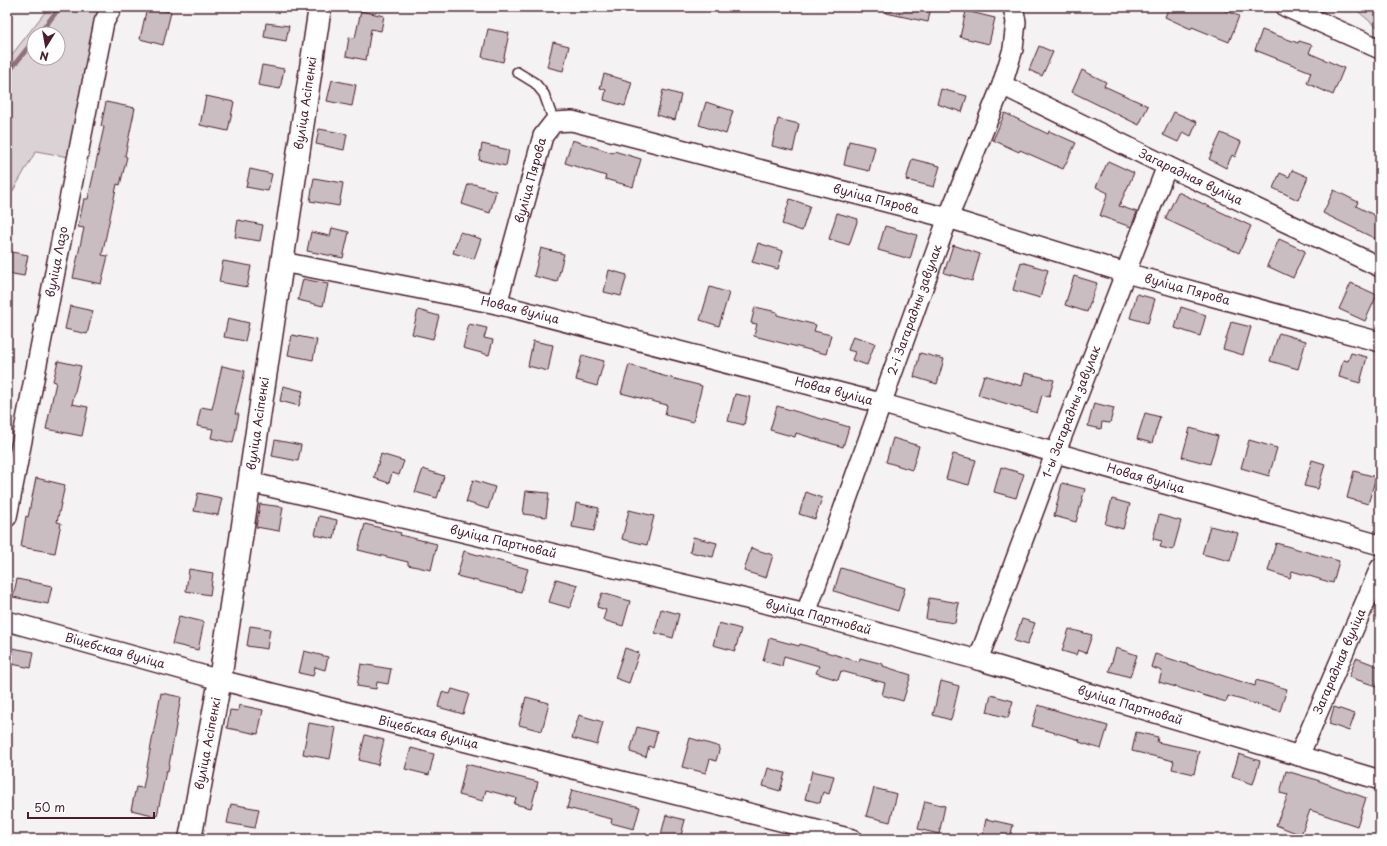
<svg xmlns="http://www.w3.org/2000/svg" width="1387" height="846" font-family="'Playpen Sans',sans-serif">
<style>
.green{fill:#dbd2d5;stroke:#927880;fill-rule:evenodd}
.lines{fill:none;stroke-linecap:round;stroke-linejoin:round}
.stream{stroke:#8d727a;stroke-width:5}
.building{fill:#cabdc1;stroke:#4a1f2b}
.service-casing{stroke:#4a1f2b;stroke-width:12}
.minor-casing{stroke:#4a1f2b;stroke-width:22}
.tertiary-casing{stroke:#4a1f2b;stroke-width:25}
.service{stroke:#fff;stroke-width:9}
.minor{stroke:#fff;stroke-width:19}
.tertiary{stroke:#fff;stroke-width:22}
.labels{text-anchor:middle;stroke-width:3;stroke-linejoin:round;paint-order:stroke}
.street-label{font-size:12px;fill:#4a1f2b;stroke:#fff}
</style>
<rect width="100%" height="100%" fill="#f4f2f2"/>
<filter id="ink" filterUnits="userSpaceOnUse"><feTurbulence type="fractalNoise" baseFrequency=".025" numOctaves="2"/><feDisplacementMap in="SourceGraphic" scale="8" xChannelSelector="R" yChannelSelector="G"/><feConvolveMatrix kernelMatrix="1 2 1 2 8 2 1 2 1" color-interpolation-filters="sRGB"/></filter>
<g filter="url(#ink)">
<!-- green -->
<path class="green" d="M49 7H104L69 157 36 151 7 201V61ZM34 34H58V58H34Z
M1353 7H1380V28L1373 24Z"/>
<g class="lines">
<!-- stream -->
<path class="stream" d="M39 34 60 7
M7 74 34 40"/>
</g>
<!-- building -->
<path class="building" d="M147 7 171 12 163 45 140 39Z
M886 7H931L928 22 886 13Z
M1169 7H1217L1239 16 1229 42 1192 27 1191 29 1165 17Z
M361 11 384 16 381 31 371 29 366 60 346 56 349 37 355 38Z
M966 11 995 18 989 44 960 37Z
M266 23 289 26 286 41 264 37Z
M488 29 509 33 503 62 482 57Z
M1262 30 1298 43 1299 41 1312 45 1309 53 1344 68 1333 95 1307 83 1311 72 1255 50Z
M553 42 569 46 563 71 547 67Z
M1039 46 1053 52 1042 76 1029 70Z
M262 65 284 69 280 89 258 85Z
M1082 70 1106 82 1104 86 1148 106 1139 125 1072 92Z
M604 74 632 82 625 106 604 100 606 90 600 88Z
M332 80 356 85 352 106 327 101Z
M941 89 967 96 962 112 937 104Z
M663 90 681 95 675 120 657 115Z
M206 96 234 102 228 131 200 125Z
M106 102 135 108 125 156 127 157 120 185 117 184 102 255 108 256 101 284 73 278 84 228 78 227 84 199H88L104 127 101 126Z
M706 102 733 111 726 134 699 125Z
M1174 112 1197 122 1191 136 1183 132 1178 142 1163 135Z
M1005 113 1048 134 1049 131 1076 143 1063 169 1020 150 1019 152 993 140Z
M778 119 799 124 793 151 772 146Z
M319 129 347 134 344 150 316 144Z
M1221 133 1241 142 1235 157 1232 155 1226 168 1209 159Z
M572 140 613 153 614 151 641 159 633 187 605 179 606 176 565 163Z
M849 141 875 147 869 171 844 165Z
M482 144 509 150 506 166 479 160Z
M912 159 940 166 934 187 906 180Z
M1108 161 1134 173 1119 206 1137 212 1131 227 1100 216 1108 193 1096 187Z
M250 169 272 174 268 191 246 187Z
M1292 170 1308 177 1298 200 1273 188 1280 173 1289 177Z
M314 178 343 183 339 206 310 201Z
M468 184H474L496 191 490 213 462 204Z
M1334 190 1358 202 1356 206 1380 218V241L1323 213Z
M1178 192 1251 226 1239 253 1165 219Z
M790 199 810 206 802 231 782 224Z
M837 213 858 219 849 245 829 239Z
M238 220 263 225 260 241 235 237Z
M885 226 917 235 910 259 878 250Z
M332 228 349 232 343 258 307 251 311 232 330 236Z
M460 232 481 239 474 259 453 253Z
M1279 239 1305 251 1293 278 1267 266Z
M758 243 783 251 778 269 752 262Z
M953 245 980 254 972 281 944 273Z
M541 248 564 254 557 282 534 276Z
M7 251 28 255 24 276 7 273Z
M223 261 251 266 247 287 219 282Z
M1021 262 1048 270 1040 298 1013 290Z
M609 270 627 275 621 296 604 292Z
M1074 276 1097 283 1087 312 1065 305Z
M303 279 328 284 323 306 298 300Z
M1351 283 1377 295 1365 321 1339 309Z
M710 287 729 293 719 326 700 320Z
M1137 294 1155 299 1148 323 1130 318Z
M70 306 93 311 87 334 65 329Z
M755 307 777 312V315L816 325 814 331 831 335 826 354 754 336 757 324 751 323Z
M1181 307 1206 315 1200 336 1175 328Z
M418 310 439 316 433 339 412 334Z
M228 318 249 323 245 341 224 337Z
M1231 322 1251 327 1243 355 1223 349Z
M469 324 487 328 484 338 493 340 489 355 463 348Z
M1279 333 1306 341 1298 369 1270 361Z
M292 335 317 340 313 360 288 355Z
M853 336 875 343 867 365 852 360 855 352 848 350Z
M533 341 553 345 548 371 528 366Z
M920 353 944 359 937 384 914 377Z
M1351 353 1367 357 1360 383 1339 377 1343 360 1348 361Z
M582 355 604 361 597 386 576 380Z
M58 361 81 366 72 404 88 407 82 436 46 429 56 382 53 381Z
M629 365 661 374 660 375 702 386 693 422 665 415 667 405 621 393Z
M222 366 245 371 235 414H239L233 443 211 438 213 429 197 426 201 407 212 409Z
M1025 373 1054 380 1049 397 1042 395 1037 413 978 395 984 375 1022 386Z
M283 386 303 391 299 406 280 401Z
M735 394 750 397 744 425 728 421Z
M1094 403 1114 408 1110 423 1102 422 1101 429 1088 426Z
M777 406 849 427 843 447 796 433 795 437 770 430Z
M1145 413 1160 417 1152 443 1137 439Z
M1190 428 1218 436 1210 464 1182 457Z
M893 438 919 446 912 470 886 462Z
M275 440 301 445 298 461 272 456Z
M1249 440 1277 448 1269 476 1241 468Z
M381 454 404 461 399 475 392 473 389 483 374 478Z
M953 454 976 460 969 485 946 479Z
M1312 460 1325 464 1318 489 1304 486Z
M1001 467 1024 474 1016 498 994 492Z
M423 469 444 476 437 498 415 492Z
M1354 471 1376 477 1368 504 1347 498Z
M36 478 65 485 57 522 61 523 55 553 21 547 26 516 28 517Z
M473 480 495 487 488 509 466 502Z
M1062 483 1085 489 1076 522 1054 516Z
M526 491 549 493 546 517 523 514Z
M806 492 822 498 815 519 799 514Z
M198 493 222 498 218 515 194 511Z
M1112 499 1130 504 1123 529 1105 524Z
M576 503 599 508 594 531 572 527Z
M260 504 283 507 279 531 256 527Z
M629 510 654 516 647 545 622 539Z
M1159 515 1181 521 1173 550 1160 547 1162 541 1153 539Z
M319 516 337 520 334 539 315 535Z
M365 524 401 533 400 535 437 544 431 570 408 565V562L358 550Z
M1210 526 1238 533 1230 561 1202 554Z
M693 537 717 543 713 557 690 552Z
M1276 543 1339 561 1333 583 1292 571 1290 578 1268 571Z
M751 548 773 555 766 578 744 571Z
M464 551 528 569 521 592 457 576Z
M841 568 905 588 898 611 834 591Z
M189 569 213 573 210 595 186 591Z
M17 579 52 586 48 604 13 597Z
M556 579 578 585 570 608 549 602Z
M602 593 630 601 623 626 603 620 606 610 597 607Z
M929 598 959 603 955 623 926 619Z
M661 609 679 614 673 638 655 633Z
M179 616 204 622 198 650 172 644Z
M1022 619 1035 623 1027 645 1014 641Z
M719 623 741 629 735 651 713 645Z
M250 626 270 629 267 649 247 646Z
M1069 629 1092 635 1086 653 1078 650 1076 655 1062 651Z
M769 638 799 646 800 644 859 662 860 658 883 664V666L911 675 903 701 882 695 885 683 841 671 838 680 816 673 819 666 784 656 782 666 763 661Z
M7 647 34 652 31 668 7 663Z
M625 648 639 653 629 683 615 678Z
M1116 648 1137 655 1130 677 1109 671Z
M304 651 328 657 325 670 315 667 313 676 299 673Z
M1155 654 1255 686 1256 680 1287 689 1280 711 1228 696 1226 702 1159 682 1162 671 1151 667Z
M1356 658 1380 667V675L1376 686 1349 677Z
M361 664 391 669 388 684 377 682 376 689 357 686Z
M941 681 959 686 951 720 933 715Z
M452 689 469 694 463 714 438 707 442 692 450 694Z
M161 693 181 697 168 771H166L157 816 131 810 136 787 143 788Z
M991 695 1013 701 1008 718 987 712Z
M526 697 549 703 542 731 519 725Z
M239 705 263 710 258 734 227 728 230 710 238 711Z
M1038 705 1108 726 1101 749 1079 742 1080 740 1032 726Z
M1334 707 1355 714 1349 731 1329 724Z
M579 715 603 722 597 745 572 738Z
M309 723 336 728 330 759 303 754Z
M637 727 657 732 653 748 649 746 646 757 630 752Z
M1136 732 1158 737 1157 742 1199 751 1194 774 1172 769 1174 761 1132 751Z
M365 735 384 740 378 765 359 760Z
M690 738 720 747 716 761 710 759 706 773 682 767Z
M411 748 434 754 429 775 405 769Z
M1239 754 1260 761 1253 784 1232 777Z
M466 764 538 782 531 808 514 804 516 798 486 790 483 801 459 795Z
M768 768 785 773 780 791 763 786Z
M812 771 834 776 829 794 823 792 820 803 805 799Z
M1286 771 1314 779 1366 798 1357 826 1310 810 1301 835 1276 825 1288 795 1280 793Z
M874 788 897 794 890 822 866 816Z
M572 790 640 807 634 829 611 823 612 819 567 808Z
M925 801 945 806 939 834 918 829Z
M231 804 259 809 255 828 227 823Z
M666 815 685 820 680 839H660Z
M986 819 1013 825 1010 838 1003 837V839H982Z"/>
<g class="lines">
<defs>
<path id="service" d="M517 72 535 83 544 94 554 122"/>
<g id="minor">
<path d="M1286 7 1380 49"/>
<path id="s1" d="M1002 85 1167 166 1380 267"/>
<path id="s2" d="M282 262 497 304 880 403 1380 545"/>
<path id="s3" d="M497 304 543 136 554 122 572 121 948 218 1126 273 1380 342"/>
<path id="s4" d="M249 482 806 613 978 660 1380 780"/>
<path id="s5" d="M7 517 104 22 112 7"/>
<path id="s6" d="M806 613 948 218 1002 85 1013 49 1016 22 1013 7"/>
<path id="s7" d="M7 621 220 680 852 839"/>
<path id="s8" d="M978 660 1055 454 1167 166"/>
<path id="s9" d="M1299 756 1380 568"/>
</g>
<g id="tertiary">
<path id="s10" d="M190 839 220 680 320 7"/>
</g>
</defs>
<!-- service casing -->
<use href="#service" class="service-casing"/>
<!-- minor casing -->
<use href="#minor" class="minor-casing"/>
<!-- tertiary casing -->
<use href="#tertiary" class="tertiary-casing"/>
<!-- service -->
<use href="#service" class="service"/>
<!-- minor -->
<use href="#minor" class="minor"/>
<!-- tertiary -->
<use href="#tertiary" class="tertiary"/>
</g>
</g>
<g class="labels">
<!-- street labels -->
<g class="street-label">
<text dy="4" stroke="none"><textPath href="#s10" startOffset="745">вуліца Асіпенкі</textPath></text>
<text dy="4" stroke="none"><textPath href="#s1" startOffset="210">Загарадная вуліца</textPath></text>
<text dy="4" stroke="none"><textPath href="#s3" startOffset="128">вуліца Пярова</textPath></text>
<text dy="4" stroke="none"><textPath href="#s3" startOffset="524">вуліца Пярова</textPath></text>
<text dy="4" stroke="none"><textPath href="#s5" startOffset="260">вуліца Лазо</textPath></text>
<text dy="4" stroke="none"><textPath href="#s3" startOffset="848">вуліца Пярова</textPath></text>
<text dy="4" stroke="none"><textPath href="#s6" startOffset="322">2-і Загарадны завулак</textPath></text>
<text dy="4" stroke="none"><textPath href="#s2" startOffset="243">Новая вуліца</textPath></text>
<text dy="4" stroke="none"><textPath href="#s2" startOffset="567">Новая вуліца</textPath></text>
<text dy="4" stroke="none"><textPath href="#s8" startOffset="265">1-ы Загарадны завулак</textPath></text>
<text dy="4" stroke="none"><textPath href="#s10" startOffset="421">вуліца Асіпенкі</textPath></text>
<text dy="4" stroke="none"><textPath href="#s2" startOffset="891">Новая вуліца</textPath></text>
<text dy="4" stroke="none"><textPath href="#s4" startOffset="261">вуліца Партновай</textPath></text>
<text dy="4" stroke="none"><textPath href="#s4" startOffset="585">вуліца Партновай</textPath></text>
<text dy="4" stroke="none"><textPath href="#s7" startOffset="112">Віцебская вуліца</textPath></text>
<text dy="4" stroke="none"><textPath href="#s9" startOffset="103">Загарадная вуліца</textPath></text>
<text dy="4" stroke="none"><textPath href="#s4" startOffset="909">вуліца Партновай</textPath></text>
<text dy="4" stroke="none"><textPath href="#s7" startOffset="436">Віцебская вуліца</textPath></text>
<text dy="4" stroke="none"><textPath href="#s10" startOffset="97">вуліца Асіпенкі</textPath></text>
</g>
</g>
<!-- margin -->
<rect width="1387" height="846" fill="none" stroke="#fff" stroke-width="24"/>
<rect x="12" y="12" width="1363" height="822" fill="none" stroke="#4a1f2b" stroke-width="1.5" filter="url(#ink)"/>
<!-- north arrow -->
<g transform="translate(46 46) rotate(191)"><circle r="19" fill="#ffffff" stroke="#b7a5aa"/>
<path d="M0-3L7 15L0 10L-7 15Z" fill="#4a1f2b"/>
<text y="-6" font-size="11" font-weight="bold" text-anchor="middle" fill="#4a1f2b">N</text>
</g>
<!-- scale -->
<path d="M28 812v6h126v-6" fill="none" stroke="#4a1f2b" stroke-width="2"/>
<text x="34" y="812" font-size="12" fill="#4a1f2b" stroke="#ffffff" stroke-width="3" paint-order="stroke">50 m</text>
</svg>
